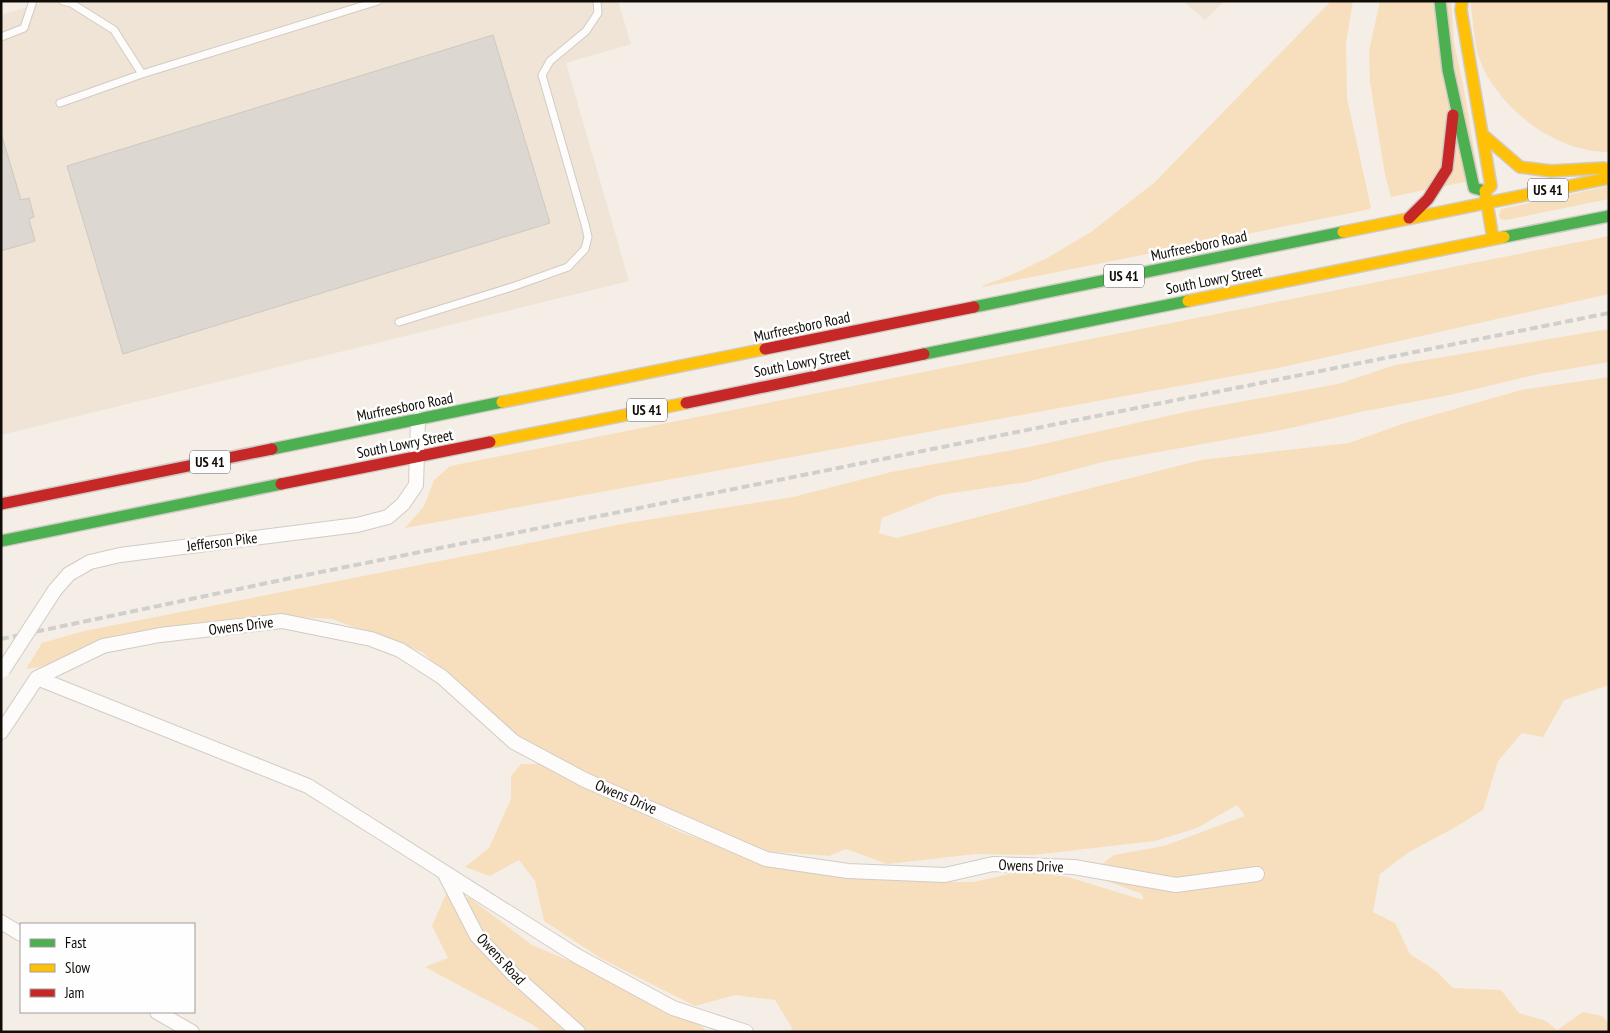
<svg xmlns="http://www.w3.org/2000/svg" width="1610" height="1033" font-family="'PT Sans Narrow',sans-serif">
<style>
.built{fill:#efe4d5}
.green{fill:#f7dfbe}
.building{fill:#dcd7d1;stroke:#cdc8c1}
.lines{fill:none;stroke-linecap:round;stroke-linejoin:round}
.lane-casing{stroke:#d1cbc5;stroke-width:9}
.street-casing{stroke:#d1cbc5;stroke-width:16}
.fast-casing{stroke:#d1cbc5;stroke-width:14}
.slow-casing{stroke:#d1cbc5;stroke-width:14}
.jam-casing{stroke:#d1cbc5;stroke-width:14}
.lane{stroke:#fefcfb;stroke-width:7}
.street{stroke:#fefcfb;stroke-width:14}
.fast{stroke:#4caf50;stroke-width:11}
.slow{stroke:#ffc107;stroke-width:11}
.jam{stroke:#c62828;stroke-width:11}
.rail{stroke:#d0cfcc;stroke-width:4;stroke-dasharray:8 4;stroke-linecap:butt}
.street-bridge-casing{stroke:#d1cbc5;stroke-width:16;stroke-linecap:butt}
.street-bridge{stroke:#fefcfb;stroke-width:14}
.labels{text-anchor:middle;stroke-width:5;stroke-linejoin:round;paint-order:stroke}
.shield{fill:#fefefe;stroke:#575551;stroke-width:1}
.shield-label{font-size:14px;font-weight:bold;fill:#100c07}
.street-label{font-size:15px;fill:#100c07;stroke:#fefefe}
</style>
<rect width="100%" height="100%" fill="#f5eee6"/>
<!-- built -->
<path class="built" d="M47 1H618L631 44 566 63 629 281 1 435V15Z
M1183 1H1225L1205 20Z"/>
<!-- green -->
<path class="green" d="M1331 1H1353L1346 43 1347 98 1371 208 1366 210 983 287 982 286 1011 275 1047 258 1091 232 1155 182Z
M1380 1H1451L1454 42 1464 90 1479 179 1391 197 1385 175 1370 82 1369 51Z
M1470 1H1609V152C1556 153 1497 108 1479 58 1474 44 1473 17 1470 1Z
M1609 186V199L1506 220 1500 219 1499 215 1501 209Z
M1609 236V294L1283 367 405 528 424 506 434 480 450 466Z
M1609 329V362L1539 374 1450 395 1365 411 1286 429 1103 462 1027 482 940 495 882 518 879 533 896 538 1201 460 1349 443 1402 424 1521 390 1609 377V685L1564 700 1543 737 1522 733 1498 761 1483 810 1456 827 1409 852 1380 874 1373 912 1395 923 1410 954 1436 971 1453 988 1501 990 1519 1013 1546 1021 1557 1030 1583 1012C1598 1016 1609 1013 1609 1032H790L792 1028 775 1000 735 995 695 1006 602 959 544 921 535 881 519 860 490 876 465 867 489 848 511 799V776L521 764H542L680 832 767 862 880 877 937 882H974L1021 871 1068 877 1143 900 1142 894 1088 874 1114 855 1164 846 1245 816 1237 805 1197 828 1155 841 1033 855 976 854 887 864 846 849 829 856 764 851 571 766 510 732 422 652 332 619 281 616 156 633 57 664 26 669 42 643 84 631 470 555 627 523 793 497 891 472 1029 447 1190 411 1338 384 1395 365Z
M446 894 470 898 532 945 591 970 701 1026 708 1032H543L528 1022 425 967 448 958 432 926Z"/>
<!-- building -->
<path class="building" d="M493 35 550 223 123 354 67 166Z
M1 133 21 200 29 198 34 217 29 219 35 241 1 251Z"/>
<g class="lines">
<defs>
<path id="lane" d="M63 1 71 3 114 30 142 74 378 1
M1 37 24 28 33 1
M60 103 142 74
M399 322 515 286 568 267 585 249 588 237 585 224 542 75 550 61 586 31 598 13 597 1"/>
<path id="street" d="M55 590 69 574 90 562 120 555 357 525 388 517 403 504 416 485 418 419
M37 678 308 786 577 956 673 1008 746 1032
M1 732 37 678 103 646 160 635 282 621 371 639 400 650 442 677 514 742 585 780 766 859 848 871 945 875 993 864 1074 867 1176 885 1257 874
M444 872 477 936 513 974 578 1032
M1 922 21 934
M157 1012 192 1032"/>
<path id="fast" d="M1440 1 1448 70 1474 188 1485 191
M1504 237 1609 216
M974 307 1343 232
M924 354 1188 301
M272 449 502 402
M1 541 281 484"/>
<path id="slow" d="M1462 1 1461 10 1491 186 1485 191
M1483 135 1520 167 1551 171 1604 168
M1485 191 1493 239
M1343 232 1609 178
M1188 301 1504 237
M502 402 765 349
M490 442 686 403"/>
<path id="jam" d="M1409 218 1428 199 1447 169 1453 115
M765 349 974 307
M686 403 924 354
M281 484 490 442
M1 504 272 449"/>
</defs>
<!-- lane casing -->
<use href="#lane" class="lane-casing"/>
<!-- street casing -->
<use href="#street" class="street-casing"/>
<!-- fast casing -->
<use href="#fast" class="fast-casing"/>
<!-- slow casing -->
<use href="#slow" class="slow-casing"/>
<!-- jam casing -->
<use href="#jam" class="jam-casing"/>
<!-- lane -->
<use href="#lane" class="lane"/>
<!-- street -->
<use href="#street" class="street"/>
<!-- fast -->
<use href="#fast" class="fast"/>
<!-- slow -->
<use href="#slow" class="slow"/>
<!-- jam -->
<use href="#jam" class="jam"/>
<!-- rail -->
<path class="rail" d="M1 639 291 578 1609 313"/>
<defs>
<path id="street-bridge" d="M3 670 55 590"/>
</defs>
<!-- street-bridge casing -->
<use href="#street-bridge" class="street-bridge-casing"/>
<!-- street-bridge -->
<use href="#street-bridge" class="street-bridge"/>
</g>
<g class="labels">
<!-- shield labels -->
<g class="shield">
<rect x="1528" y="178.5" width="40" height="23" rx="4"/>
<rect x="1104" y="264.5" width="40" height="23" rx="4"/>
<rect x="627" y="398.5" width="40" height="23" rx="4"/>
<rect x="190" y="450.5" width="40" height="23" rx="4"/>
</g>
<g class="shield-label">
<text x="1548" y="195">US 41</text>
<text x="1124" y="281">US 41</text>
<text x="647" y="415">US 41</text>
<text x="210" y="467">US 41</text>
</g>
<!-- street labels -->
<g class="street-label">
<text transform="translate(1199 246) rotate(-12)" y="5">Murfreesboro Road</text>
<text transform="translate(1214 280) rotate(-11)" y="5">South Lowry Street</text>
<text transform="translate(802 327) rotate(-12)" y="5">Murfreesboro Road</text>
<text transform="translate(802 363) rotate(-11)" y="5">South Lowry Street</text>
<text transform="translate(405 407) rotate(-11)" y="5">Murfreesboro Road</text>
<text transform="translate(405 444) rotate(-11)" y="5">South Lowry Street</text>
<text transform="translate(222 542) rotate(-7)" y="5">Jefferson Pike</text>
<text transform="translate(241 626) rotate(-7)" y="5">Owens Drive</text>
<text transform="translate(626 797) rotate(23)" y="5">Owens Drive</text>
<text transform="translate(1031 866) rotate(2)" y="5">Owens Drive</text>
<text transform="translate(501 959) rotate(47)" y="5">Owens Road</text>
</g>
</g>
<!-- border -->
<rect width="1610" height="1033" fill="none" stroke="#100c07" stroke-width="5"/>
<!-- legend -->
<rect x="20" y="923" width="175" height="90" fill="#fefefe" stroke="#9f9d9b"/>
<rect x="30" y="939" width="25" height="8" fill="#4caf50" stroke="#9f9d9b"/>
<text x="65" y="948" font-size="15" fill="#100c07">Fast</text>
<rect x="30" y="964" width="25" height="8" fill="#ffc107" stroke="#9f9d9b"/>
<text x="65" y="973" font-size="15" fill="#100c07">Slow</text>
<rect x="30" y="989" width="25" height="8" fill="#c62828" stroke="#9f9d9b"/>
<text x="65" y="998" font-size="15" fill="#100c07">Jam</text>
</svg>
